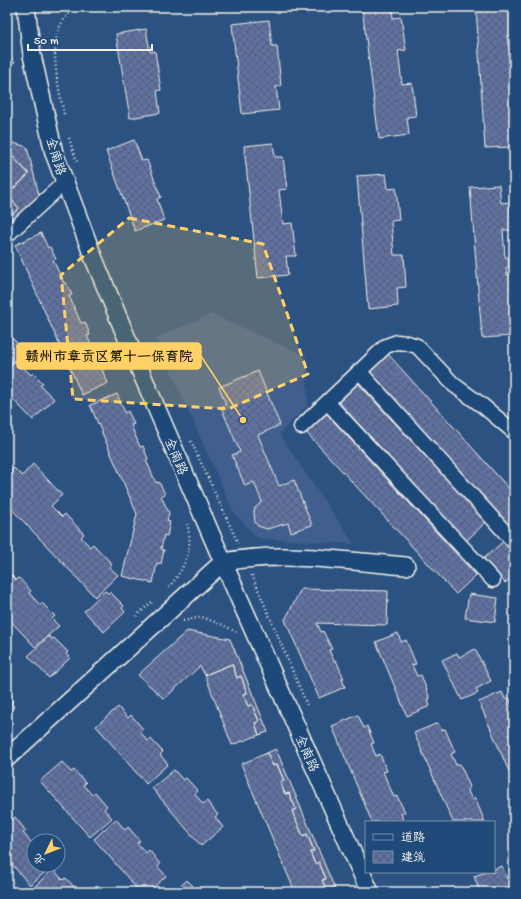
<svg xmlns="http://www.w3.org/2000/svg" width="521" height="899" font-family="'Gochi Hand','LXGW WenKai TC',sans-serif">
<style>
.built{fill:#3f5f8e}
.building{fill:url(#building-cross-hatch);stroke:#f4f1e8}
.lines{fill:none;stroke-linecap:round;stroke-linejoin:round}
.minor-casing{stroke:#f4f1e8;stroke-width:17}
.tertiary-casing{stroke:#f4f1e8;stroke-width:20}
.path{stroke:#f4f1e8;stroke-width:2.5;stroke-dasharray:1 3;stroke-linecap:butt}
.minor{stroke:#1f4a7a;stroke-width:14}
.tertiary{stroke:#1f4a7a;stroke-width:17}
.marked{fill:#ffd166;fill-opacity:0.2;stroke:#ffd166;stroke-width:3;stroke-dasharray:8 5;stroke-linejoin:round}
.labels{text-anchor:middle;stroke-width:4;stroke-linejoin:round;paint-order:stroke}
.street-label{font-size:13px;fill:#f4f1e8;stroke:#1f4a7a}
.leader{fill:none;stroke:#ffd166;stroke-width:1.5}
.callout-dot{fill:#ffd166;stroke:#1f4a7a;stroke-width:1.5}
.callout{fill:#ffd166;stroke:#ffd166;stroke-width:1.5}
.callout-label{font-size:14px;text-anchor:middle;font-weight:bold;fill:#111}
</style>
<defs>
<pattern id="building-cross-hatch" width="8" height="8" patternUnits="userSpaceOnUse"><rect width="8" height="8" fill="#5f72a2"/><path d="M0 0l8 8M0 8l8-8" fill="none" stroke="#545d74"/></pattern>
</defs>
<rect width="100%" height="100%" fill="#2c5282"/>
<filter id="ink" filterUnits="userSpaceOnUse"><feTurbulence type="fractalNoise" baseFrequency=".025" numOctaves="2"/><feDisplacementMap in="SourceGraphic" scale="8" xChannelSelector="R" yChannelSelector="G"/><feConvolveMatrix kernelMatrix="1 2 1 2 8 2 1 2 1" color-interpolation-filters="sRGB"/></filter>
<g filter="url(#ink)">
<!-- built -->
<path class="built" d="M211 314 306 356 308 405 279 434 354 544 257 538 233 511 156 338Z"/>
<!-- building -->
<path class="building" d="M362 7H392L393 18 401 17 406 50 398 51 402 84 412 83 416 116 407 117 409 135 379 139Z
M476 7H514V36H507L508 45H513L514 55H509V69H514V79H510L511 92H514V147L485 148Z
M269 20 272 46H277L281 86 276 87 279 110 242 114 232 24Z
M146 29 150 52 155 51 161 90 157 91 160 113 130 118 116 34Z
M134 140 142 161 147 160 161 197 157 199 164 220 135 231 106 151Z
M7 141 27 147 40 199 16 223 10 217 19 208 7 195V186L12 190 29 174 7 150Z
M273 143 275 157H283L287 189 279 190 283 224 292 223 296 256H286L288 275 258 278 244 146Z
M7 150 29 174 12 190 7 186Z
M386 174 388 189 396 188 399 220 391 221 394 255H404L406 287 397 288 398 306 368 309 357 176Z
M499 185 501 203 510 202 512 230H503L505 257H508L509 267 506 268 507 275H512V279H514V310H510V318L514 317V328H511L512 336 482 338 470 187Z
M7 195 19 208 7 219Z
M41 233 48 248 50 247 56 259 53 260 64 283H66L72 295 69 296 81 323 85 322 90 335 87 336 97 357 100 356 106 368 102 370 108 383 82 395 15 245Z
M7 333 17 343 15 345 22 353 7 368Z
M387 353 514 494V533L367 371Z
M16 360 31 375 33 373 43 383 40 385 54 399 33 420 7 393V369Z
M258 371 280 425 258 435 279 486 294 480 312 525 291 532 288 523 267 529 258 526 255 522 254 513 255 508 262 502 254 482 245 486 232 455 240 452 221 407 226 404 219 387Z
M356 381 486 522 466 541 336 399Z
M117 394 125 413 128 411 134 424 131 425 140 447 143 446 148 459 146 460 156 483 159 482 165 494 161 496 169 513 167 521 170 522 167 536 164 535 161 549 164 550 161 564 157 563 153 583 122 576 137 514 90 405Z
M324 411 476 575 456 594 304 430Z
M33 464 62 495 51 506 62 517 65 514 84 534 81 537 90 547 93 544 112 564 109 567 118 575 95 597 7 504V475L14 468 22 476Z
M505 540 514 550V575L505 583 483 559Z
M7 571 16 580 19 578 31 591 29 593 40 605 42 603 55 616 52 619 59 626 35 647 7 617Z
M301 589 388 591 387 625 317 623 321 632 323 631 332 649 329 650 334 661 336 660 344 679H342L345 687 319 698 285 620Z
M105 591 108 593 110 592 124 606 122 608 125 612 104 632 84 611Z
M469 594 498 598 495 622 465 618Z
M187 631 230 639 268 732 259 735 255 723 259 721 252 705 248 706 243 694 247 693 241 676 237 678 232 664 205 675 200 666 164 699 138 675Z
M398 633 401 642 406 640 416 664 412 665 417 676 421 675 430 699 428 700 430 706 407 716 376 642Z
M49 636 52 639 54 638 68 652 66 654 70 658 49 678 28 656Z
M475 649 491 681 476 689 478 693 462 700 442 660 457 653 459 657Z
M232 664 237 678 241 676 247 693 243 694 248 706 252 705 259 721 255 723 259 735 232 745 205 675Z
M502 692 505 699 509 698 514 709V783L479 702Z
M7 696 13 702 11 703 14 707 7 714Z
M118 707 128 718 131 715 143 729 140 732 148 741 151 739 163 752 160 755 168 764 146 784 96 726Z
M358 715 364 728 367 726 374 743 371 744 376 756 380 754 387 771 383 772 394 797 397 796 405 812 401 814 404 822H372L332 726Z
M438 723 441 730 445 729 455 752 451 754 456 765 460 764 470 787 467 789 472 800 475 798 485 822H453L414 733Z
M276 749 335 889 328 892 322 880 326 879 319 862 315 864 310 852 314 851 307 834 303 836 292 811 296 809 289 793 285 794 280 782 284 781 277 764 273 766 267 753Z
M267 753 273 766 277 764 284 781 280 782 285 794 289 793 296 809 292 811 303 836 307 834 314 851 310 852 315 864 319 862 326 879 322 880 327 892H295L241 764Z
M62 762 71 772 74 770 86 783 83 785 92 795 95 792 107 806 104 809 112 818 90 837 40 781Z
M174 770 183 780 186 778 198 791 195 794 203 804 207 801 218 815 215 817 223 827 201 846 152 788Z
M7 815 11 820 15 817 26 831 23 833 32 843 34 841V865L52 866 30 885 7 859Z
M116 819 125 830 128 827 140 841 137 843 146 853 149 850 160 864 158 867 166 876 148 892H140L94 839Z
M502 866 507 879 511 878 514 887V892H480L474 876 486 872H494V869Z
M53 869 63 880 66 878 78 891 35 892 32 889Z
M187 880 199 892H174Z"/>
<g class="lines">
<defs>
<path id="minor" d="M7 235 65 182
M359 371 514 542
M327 402 493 580
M301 427 386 346 397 342 407 343 417 346 454 385 483 406 514 432"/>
<path id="tertiary" d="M26 7 32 55 54 153 94 259 143 377 223 562 370 892
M7 758 223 562C283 551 345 561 406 566"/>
</defs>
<!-- minor casing -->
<use href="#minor" class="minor-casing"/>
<!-- tertiary casing -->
<use href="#tertiary" class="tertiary-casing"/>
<!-- path -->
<path class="path" d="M7 52 16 65
M64 114C58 83 41 23 80 7
M69 138 77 162
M191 441 238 543
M252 575 307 705
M169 587C185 568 194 548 187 524
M136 616 153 601
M183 621 202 617 223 625 236 632
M7 779 13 774"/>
<!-- minor -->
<use href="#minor" class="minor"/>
<!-- tertiary -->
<use href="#tertiary" class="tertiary"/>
</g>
</g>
<!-- marked area -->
<path class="marked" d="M129 218 263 244 308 374 228 409 73 399 61 275Z"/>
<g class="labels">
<!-- street labels -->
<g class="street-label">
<text transform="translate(57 156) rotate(73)" y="5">全南路</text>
<text transform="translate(177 456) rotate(67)" y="5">全南路</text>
<text transform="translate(308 753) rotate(66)" y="5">全南路</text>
</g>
</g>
<!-- callouts -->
<path class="leader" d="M243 420L201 356"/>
<circle class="callout-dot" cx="243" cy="420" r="4"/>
<rect class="callout" x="17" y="343" width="184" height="26" rx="4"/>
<g class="callout-label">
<text x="109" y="361">赣州市章贡区第十一保育院</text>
</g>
<!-- margin -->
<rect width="521" height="899" fill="none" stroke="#1f4a7a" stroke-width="24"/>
<rect x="12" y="12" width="497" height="875" fill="none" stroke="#f4f1e8" stroke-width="1.5" filter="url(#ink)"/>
<!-- legend -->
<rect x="365" y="821" width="130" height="52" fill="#1f4a7a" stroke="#748da6"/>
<rect x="373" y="834" width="20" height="6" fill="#1f4a7a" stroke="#748da6"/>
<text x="401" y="841" font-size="12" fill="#f4f1e8">道路</text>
<rect x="373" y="851" width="20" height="12" fill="url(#building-cross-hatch)" stroke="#748da6"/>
<text x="401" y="861" font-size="12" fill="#f4f1e8">建筑</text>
<!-- north arrow -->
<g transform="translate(46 853) rotate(227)"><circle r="19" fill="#1f4a7a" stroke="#748da6"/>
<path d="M0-3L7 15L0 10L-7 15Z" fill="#ffd166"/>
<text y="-6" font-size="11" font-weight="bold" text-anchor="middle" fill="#f4f1e8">北</text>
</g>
<!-- scale -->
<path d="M28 44v6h124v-6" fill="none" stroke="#f4f1e8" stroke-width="2"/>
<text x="34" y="44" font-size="12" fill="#f4f1e8" stroke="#1f4a7a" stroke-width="3" paint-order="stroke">50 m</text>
</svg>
